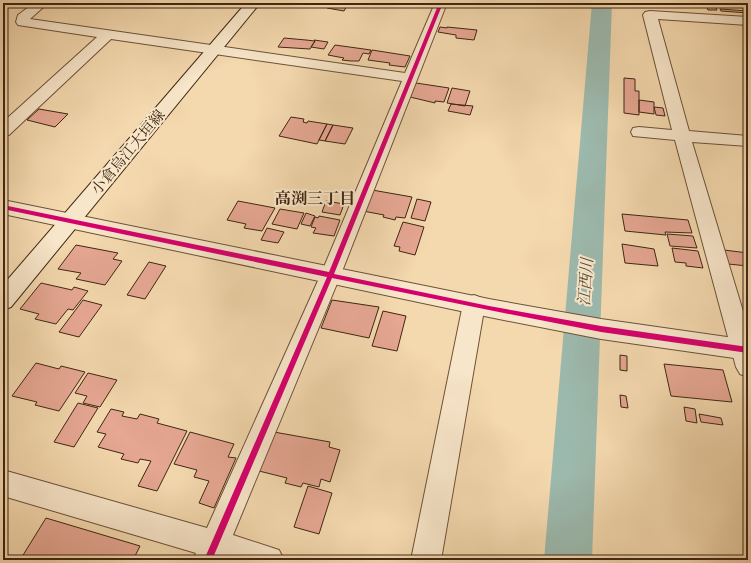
<svg xmlns="http://www.w3.org/2000/svg" width="751" height="563" font-family="'Sorts Mill Goudy','Noto Serif JP',serif">
<style>
.lines{fill:none;stroke-linecap:round;stroke-linejoin:round}
.river{fill:#9cb9ad;fill-rule:evenodd}
.building{fill:#e6a793;stroke:#3f2611}
.minor-casing{stroke:#6c5238;stroke-width:2}
.tertiary-casing{stroke:#6c5238;stroke-width:2}
.secondary-casing{stroke:#3f2611;stroke-width:2}
.minor{fill:#f8e6ca;fill-rule:evenodd}
.tertiary{fill:#f8e6ca;fill-rule:evenodd}
.secondary{fill:#f8e6ca;fill-rule:evenodd}
.cycleway-casing{stroke:#f8e6ca;stroke-width:2}
.cycleway{fill:#d6006c;fill-rule:evenodd}
.labels{text-anchor:middle;stroke-width:4;stroke-linejoin:round;paint-order:stroke}
.street-label{font-size:15px;fill:#3f2611;stroke:#f8e6ca}
.neighbourhood-label{font-size:16px;font-weight:bold;fill:#3f2611;stroke:#f8e6ca}
.water-label{font-size:16px;font-style:italic;fill:#564b38;stroke:#f8e6ca}
</style>
<rect width="100%" height="100%" fill="#f4d8ae"/>
<filter id="stains"><feTurbulence type="fractalNoise" baseFrequency=".005" numOctaves="4"/><feColorMatrix values="0 0 0 0 .2 0 0 0 0 .09 0 0 0 0 .02 0 0 0 .5 -.17"/></filter>
<radialGradient id="worn" r=".72"><stop offset=".6" stop-color="#630" stop-opacity="0"/><stop offset="1" stop-color="#630" stop-opacity=".3"/></radialGradient>
<g class="lines">
<!-- river -->
<path class="river" d="M592 3H612L592 560H544Z"/>
</g>
<!-- building -->
<path class="building" d="M278 3H305L302 7Z
M305 3H329L326 7 304 4Z
M331 3H337L348 4 344 11 327 8Z
M705 3H713L717 10H708Z
M730 3 747 4 748 8 731 7Z
M720 9 748 11V13L721 11Z
M440 27 447 28V27L477 30 474 40 456 38V35L438 32Z
M284 38 306 40 315 41 310 49 278 47Z
M314 40 328 42 324 49 311 47 315 41Z
M335 45 371 50 369 54 363 53 359 61H351L342 60 344 58 328 55Z
M372 50 410 56 405 67 389 65 390 63 368 60Z
M624 78 635 79V91H639V115L624 113Z
M416 83 449 88 444 102 435 101V103L410 97Z
M452 88 470 91 465 106 447 103Z
M639 100 654 102V114L639 112Z
M451 104 473 106 470 115 448 111Z
M654 107 663 108 665 116 656 115Z
M39 109 68 114 55 127 27 120Z
M291 117 304 119 303 122 307 123 308 121 327 124 317 144 279 136Z
M327 124 333 125 325 141 319 140Z
M333 125 353 128 345 144 325 141Z
M372 190 412 197 405 218 396 217 395 220 383 217 384 215 363 211Z
M417 199 431 202 425 221 411 218Z
M238 201 275 208 262 231 244 228 246 224 227 220Z
M326 201 344 204 340 215 322 212Z
M280 209 304 213 297 229 272 224Z
M306 213 315 216 310 226 301 224Z
M622 214 688 220 692 233 665 232 666 235 625 231Z
M319 216 340 220 334 236 313 233 316 228 311 227 315 217 318 218Z
M403 222 424 227 415 255 399 251 400 247 394 246Z
M267 228 284 232 278 243 261 240Z
M667 234 693 236 697 248 670 246Z
M622 244 654 249 658 266 625 263Z
M76 245 118 253 113 259 122 261 105 285 76 279 81 273 58 269Z
M672 248 698 251 703 268 686 266V263L675 262Z
M724 250 748 253V266L728 264Z
M149 262 166 266 145 299 127 295Z
M41 283 72 290 74 287 88 291 73 310 68 309 56 324 35 319 39 314 20 309Z
M83 300 102 305 79 337 59 332Z
M332 300 379 307 369 338 321 328Z
M383 311 406 316 397 351 372 346Z
M620 355 627 356V371L620 370Z
M36 363 59 369 61 366 85 372 59 411 35 405 37 402 12 396Z
M664 364 723 370 732 402 671 396Z
M88 373 117 380 100 407 83 403 87 396 75 393Z
M620 395 626 396 628 408 621 407Z
M78 403 98 408 74 447 54 442Z
M684 407 695 409 697 423 686 421Z
M111 409 124 412 122 416 137 419 140 414 159 419 157 423 187 431 157 491 138 486 151 461 140 459 138 463 121 459 124 454 98 447 106 434 97 432Z
M699 414 721 418 723 425 701 422Z
M190 432 234 444 228 457 236 458 214 508 199 503 209 481 194 477 197 470 174 464Z
M274 432 330 442 329 447 340 450 330 482 321 479 319 487 303 483 301 487 285 483 287 478 259 471Z
M308 486 332 493 319 534 294 527Z
M46 518 140 546 133 560H20Z"/>
<g class="lines">
<defs>
<path id="minor" d="M34 3H48L30 19 405 73 435 3H447L341 274 233 535 279 550 284 560H193L196 553 3 496V470L207 528 321 274 402 81 111 39 9 135 3 136V122L97 37 18 25 16 22 18 15Z
M650 11 748 17V25L658 19 689 131 748 136V146L692 142 748 328V377L740 374 736 367 675 140 633 136 631 132 633 128 639 127 672 130 643 15 645 12Z
M474 295 482 298 485 304 441 560H411L463 304 466 298Z"/>
<path id="tertiary" d="M3 200 489 299 601 319 748 340V360L601 339 489 317 3 214Z"/>
<path id="secondary" d="M246 3H260L11 307 3 310V285Z"/>
</defs>
<!-- minor casing -->
<use href="#minor" class="minor-casing"/>
<!-- tertiary casing -->
<use href="#tertiary" class="tertiary-casing"/>
<!-- secondary casing -->
<use href="#secondary" class="secondary-casing"/>
<!-- minor -->
<use href="#minor" class="minor"/>
<!-- tertiary -->
<use href="#tertiary" class="tertiary"/>
<!-- secondary -->
<use href="#secondary" class="secondary"/>
<defs>
<path id="cycleway" d="M439 3H443L334 274 489 306 601 326 748 347V353L601 332 489 310 332 278 212 560H204L327 277 3 209V205L329 272Z"/>
</defs>
<!-- cycleway casing -->
<use href="#cycleway" class="cycleway-casing"/>
<!-- cycleway -->
<use href="#cycleway" class="cycleway"/>
</g>
<g class="labels">
<!-- street labels -->
<g class="street-label">
<text transform="translate(128 152) rotate(-50)" y="5">小倉烏江大垣線</text>
</g>
<!-- neighbourhood labels -->
<g class="neighbourhood-label">
<text x="315" y="204">高渕三丁目</text>
</g>
<!-- water labels -->
<g class="water-label">
<text transform="translate(585 282) rotate(-86)" y="6">江西川</text>
</g>
</g>
<!-- margin -->
<rect width="751" height="563" fill="none" stroke="#f4d8ae" stroke-width="16"/>
<rect x="4" y="4" width="743" height="555" fill="none" stroke="#3f2611" stroke-width="2"/>
<rect x="8" y="8" width="735" height="547" fill="none" stroke="#3f2611"/>
<rect width="100%" height="100%" filter="url(#stains)"/>
<rect width="100%" height="100%" fill="url(#worn)"/>
</svg>
